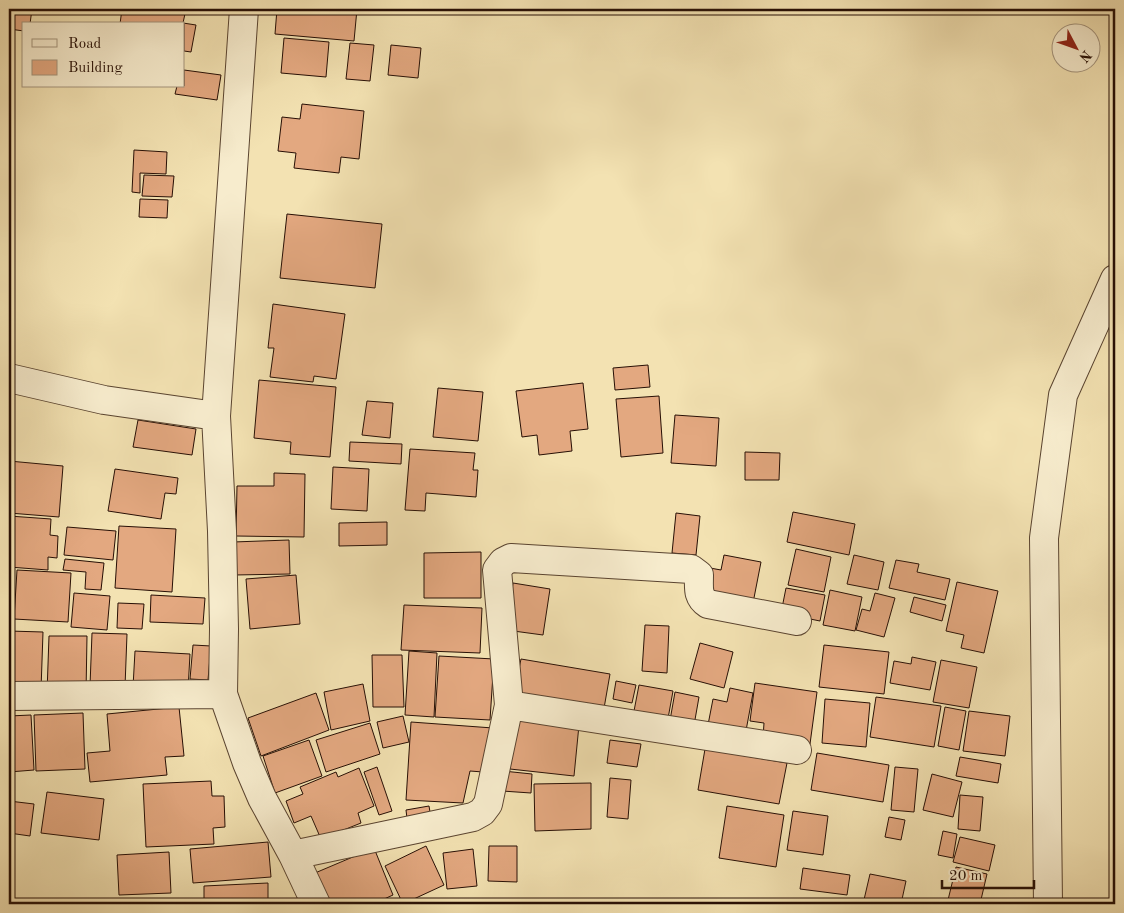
<svg xmlns="http://www.w3.org/2000/svg" width="1124" height="913" font-family="'Old Standard TT',serif">
<style>
.building{fill:#e3a880;stroke:#270f05}
.lines{fill:none;stroke-linecap:round;stroke-linejoin:round}
.minor-casing{stroke:#5a4430;stroke-width:30}
.minor{stroke:#f7eccd;stroke-width:28}
</style>
<rect width="100%" height="100%" fill="#f3e2b2"/>
<filter id="stains"><feTurbulence type="fractalNoise" baseFrequency=".004" numOctaves="4"/><feColorMatrix values="0 0 0 0 .2 0 0 0 0 .09 0 0 0 0 .02 0 0 0 .5 -.17"/></filter>
<radialGradient id="worn" r=".72"><stop offset=".6" stop-color="#630" stop-opacity="0"/><stop offset="1" stop-color="#630" stop-opacity=".3"/></radialGradient>
<!-- building -->
<path class="building" d="M9 9H32L30 24H24V31L9 29 11 11H9Z
M122 9H186L183 23 196 25 191 52 184 51V24H120Z
M277 9H357L354 41 275 34Z
M284 38 329 42 326 77 281 73Z
M350 43 374 45 370 81 346 79Z
M391 45 421 48 418 78 388 75Z
M184 70 221 75 217 100 175 94 177 86H184Z
M302 104 364 111 359 159 341 157 339 173 294 168 296 153 278 151 282 117 300 119Z
M134 150 167 152 166 174 140 173V193L132 192Z
M144 175 174 176 172 197 142 196Z
M140 199 168 200 167 218 139 217Z
M287 214 382 224 375 288 280 278Z
M273 304 345 314 336 379 314 376 313 382 270 377 274 348H268Z
M648 365 650 387 615 390 613 368Z
M259 380 336 387 330 457 290 454 291 442 254 438Z
M583 383 588 429 570 431 572 451 539 455 537 435 522 437 516 391Z
M438 388 483 392 478 441 433 437Z
M659 396 663 453 621 457 616 399Z
M367 401 393 403 390 438 362 435Z
M675 415 719 418 716 466 671 463Z
M138 420 196 429 192 455 133 447Z
M350 442 402 444 401 464 349 461Z
M410 449 475 453 473 470H478L476 497 426 493 425 511 405 510Z
M745 452 780 453 779 480H745Z
M9 461 63 466 59 517 9 513Z
M333 467 369 469 367 511 331 509Z
M115 469 178 478 176 494 165 493 161 519 108 511Z
M274 473 305 474 304 537 236 536 237 486H274Z
M793 512 855 524 849 555 787 542Z
M676 513 700 516 696 555 672 553Z
M9 516 51 519 50 535 58 536 57 558 48 557V570L9 567Z
M387 522V545L339 546V523Z
M119 526 176 529 172 592 115 588Z
M67 527 116 531 113 560 64 555Z
M289 540 290 574 234 575 233 542Z
M796 549 831 557 824 592 788 585Z
M481 552V598H424V553Z
M724 555 761 562 753 603 705 593 710 568 721 570Z
M854 555 884 562 878 590 847 584Z
M65 559 104 563 101 590 85 589 86 572 63 570Z
M896 560 919 564 917 572 950 579 945 600 889 588Z
M17 570 71 573 68 622 14 619Z
M296 575 300 624 250 629 246 579Z
M957 582 998 591 984 653 961 648 964 635 946 631Z
M513 583 550 589 543 635 506 630Z
M786 588 825 595 820 621 781 613Z
M830 590 862 597 855 631 823 625Z
M74 593 110 596 107 630 71 627Z
M875 593 895 598 884 637 856 630 862 609 870 611Z
M151 595 205 598 203 624 150 622Z
M914 597 946 605 942 621 910 612Z
M118 603 144 604 142 629 117 628Z
M404 605 482 608 480 653 401 650Z
M645 625 669 626 667 673 642 671Z
M9 631 43 632 41 690H9Z
M92 633 127 634 125 687 90 686Z
M49 636H87L86 693H47Z
M700 643 733 652 724 688 690 679Z
M193 645 211 646 208 680 190 679Z
M824 645 889 652 884 694 819 687Z
M135 651 190 654 188 690 133 687Z
M409 651 437 653 434 717 405 715Z
M372 655H402L404 707H373Z
M439 656 494 659 490 720 435 717Z
M912 657 936 662 930 690 890 683 894 661 911 664Z
M521 659 610 674 603 714 513 699Z
M941 660 977 667 969 708 933 702Z
M616 681 636 685 632 703 613 699Z
M755 683 817 692 810 744 763 738 764 723 750 721Z
M363 684 370 721 331 730 324 692Z
M639 685 673 691 667 724 634 711Z
M730 688 753 693 745 736 707 730 713 699 727 702Z
M675 692 699 697 693 731 669 726Z
M316 693 329 730 261 756 248 718Z
M876 697 941 706 934 747 870 737Z
M825 699 870 703 866 747 822 743Z
M179 707 184 756 165 757 167 775 90 782 87 753 110 751 107 714Z
M945 707 966 711 959 750 938 746Z
M969 711 1010 716 1005 756 963 751Z
M517 712 579 725 574 776 510 769Z
M83 713 85 769 36 771 34 715Z
M31 715 34 770 9 772V716Z
M403 716 409 742 383 748 377 722Z
M411 722 493 728 483 772 470 771 463 803 406 800Z
M370 723 380 754 326 772 316 740Z
M309 740 322 776 275 793 263 756Z
M610 740 641 744 637 767 607 763Z
M705 749 787 763 779 804 698 790Z
M817 753 889 765 883 802 811 790Z
M960 757 1001 764 998 783 956 776Z
M377 767 392 811 379 815 364 772Z
M895 767 918 769 914 812 891 810Z
M359 768 374 806 358 813 361 823 321 839 311 816 294 823 286 801 303 794 300 787 336 772 338 777Z
M503 771 532 774 531 793 502 791Z
M932 774 962 782 953 817 923 810Z
M610 778 631 780 628 819 607 817Z
M211 781 212 796H224L225 827 213 828 214 844 146 847 143 784Z
M591 783V829L535 831 534 784Z
M47 792 104 799 99 840 41 833Z
M960 795 983 797 980 831 958 829Z
M9 801 34 804 30 836 9 833Z
M429 806 432 824 408 827 406 810Z
M727 806 784 815 776 867 719 858Z
M793 811 828 816 823 855 787 850Z
M889 817 905 820 901 840 885 837Z
M943 831 957 834 953 858 938 855Z
M960 837 995 845 989 871 953 862Z
M268 842 271 877 193 883 190 849Z
M426 846 444 885 403 904 385 866Z
M489 846H517V882L488 881Z
M374 848 393 895 373 904H329L315 873Z
M473 849 477 886 447 889 443 853Z
M169 852 171 893 119 895 117 855Z
M956 867 987 874 980 904H966L948 900Z
M803 868 850 875 847 895 800 889Z
M870 874 906 881 901 904H863Z
M268 883V904H204V886Z"/>
<g class="lines">
<defs>
<path id="minor" d="M244 9 216 416 222 531 224 629 223 694 247 763 262 798 293 855 316 904
M9 378 104 400 216 416
M9 696 223 694
M509 705 797 750
M293 855 473 817 482 812 488 804 509 705 497 570 503 562 511 558 691 569 699 575C699 588 697 597 708 604L797 621
M1048 904 1044 538 1063 395 1115 279"/>
</defs>
<!-- minor casing -->
<use href="#minor" class="minor-casing"/>
<!-- minor -->
<use href="#minor" class="minor"/>
</g>
<!-- margin -->
<rect width="1124" height="913" fill="none" stroke="#f3e2b2" stroke-width="30"/>
<rect x="10" y="10" width="1104" height="893" fill="none" stroke="#270f05" stroke-width="2.5"/>
<rect x="15" y="15" width="1094" height="883" fill="none" stroke="#270f05"/>
<!-- legend -->
<rect x="22" y="22" width="162" height="65" fill="#f7eccd" stroke="#a4947d"/>
<rect x="32" y="39" width="25" height="8" fill="#f7eccd" stroke="#a4947d"/>
<text x="68" y="48" font-size="15" fill="#270f05">Road</text>
<rect x="32" y="60" width="25" height="15" fill="#e3a880" stroke="#a4947d"/>
<text x="68" y="72" font-size="15" fill="#270f05">Building</text>
<!-- north arrow -->
<g transform="translate(1076 48) rotate(131)"><circle r="24" fill="#f7eccd" stroke="#a4947d"/>
<path d="M0-4L9 19L0 12L-9 19Z" fill="#8f2418"/>
<text y="-8" font-size="14" font-weight="bold" text-anchor="middle" fill="#270f05">N</text>
</g>
<!-- scale -->
<path d="M942 880v8h92v-8" fill="none" stroke="#270f05" stroke-width="2.5"/>
<text x="949" y="880" font-size="15" fill="#270f05" stroke="#f7eccd" stroke-width="4" paint-order="stroke">20 m</text>
<rect width="100%" height="100%" filter="url(#stains)"/>
<rect width="100%" height="100%" fill="url(#worn)"/>
</svg>
